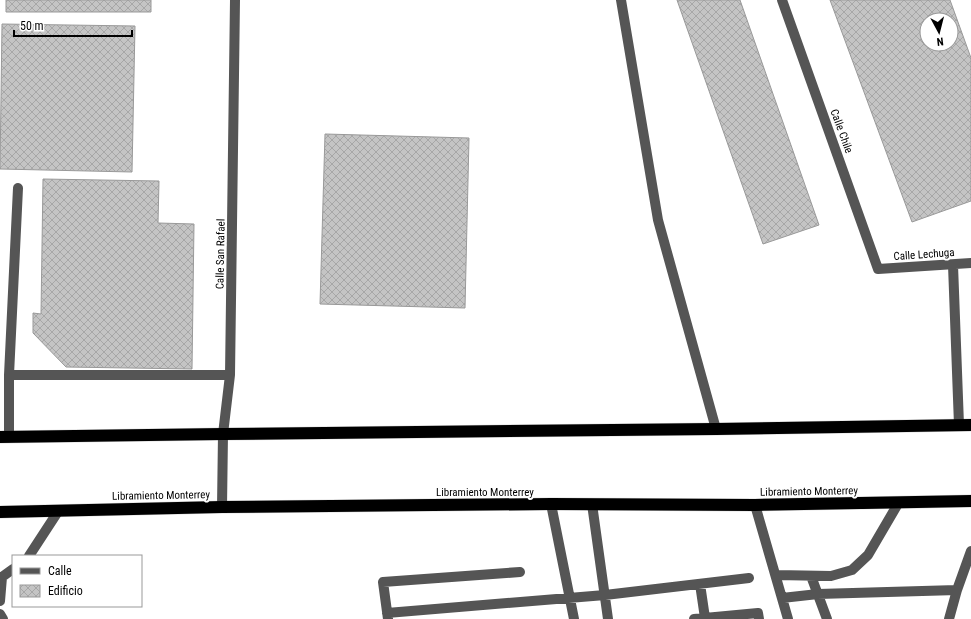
<svg xmlns="http://www.w3.org/2000/svg" width="971" height="619" font-family="'Roboto Condensed',sans-serif">
<style>
.building{fill:url(#building-cross-hatch);stroke:#999;fill-rule:evenodd}
.lines{fill:none;stroke-linecap:round;stroke-linejoin:round}
.highway-casing{stroke:#dbdbdb;stroke-width:13}
.minor{stroke:#555;stroke-width:10}
.highway{stroke:#000;stroke-width:12}
.labels{text-anchor:middle;stroke-width:4;stroke-linejoin:round;paint-order:stroke}
.street-label{font-size:11px;fill:#000;stroke:#fff}
</style>
<defs>
<pattern id="building-cross-hatch" width="8" height="8" patternUnits="userSpaceOnUse"><rect width="8" height="8" fill="#c4c4c4"/><path d="M0 0l8 8M0 8l8-8" fill="none" stroke="#a7a7a7"/></pattern>
</defs>
<rect width="100%" height="100%" fill="#fff"/>
<!-- building -->
<path class="building" d="M6 0H151V12H6Z
M677 0H740L819 225 763 244Z
M830 0H950L971 58V201L912 222ZM927 20H951V44H927Z
M2 24 135 26 132 172 0 169Z
M325 134 469 138 465 308 320 304Z
M43 179 159 181 158 223 194 224 192 369 66 367 33 333V313L41 314Z"/>
<g class="lines">
<defs>
<path id="highway" d="M0 437 223 434 716 429 971 425
M0 512 222 507 551 504 755 505 971 501"/>
</defs>
<!-- highway casing -->
<use href="#highway" class="highway-casing"/>
<!-- minor -->
<path class="minor" d="M621 0 658 220 716 429
M782 0 878 269 971 263
M953 265 959 425
M9 375H230
M9 437V375L18 188
M551 504 574 619
M592 504 608 619
M755 505 788 619
M222 507 223 434 230 375 235 0
M29 556 59 510
M776 575 831 576 852 570 868 555 899 502
M811 576 827 619
M0 577H2L13 569
M700 584 705 618
M782 598 818 594 957 590
M0 601 2 577
M387 613 605 595 749 578
M0 614 3 619
M388 619 383 582 520 572
M694 619 758 613 759 619
M949 619 957 590 971 551"/>
<!-- highway -->
<use href="#highway" class="highway"/>
</g>
<g class="labels">
<!-- street labels -->
<g class="street-label">
<text transform="translate(842 131) rotate(70)" y="4">Calle Chile</text>
<text transform="translate(220 254) rotate(-89)" y="4">Calle San Rafael</text>
<text transform="translate(924 254) rotate(-4)" y="4">Calle Lechuga</text>
<text transform="translate(809 491) rotate(-1)" y="4">Libramiento Monterrey</text>
<text x="485" y="496">Libramiento Monterrey</text>
<text transform="translate(161 495) rotate(-1)" y="4">Libramiento Monterrey</text>
</g>
</g>
<!-- legend -->
<rect x="12" y="555" width="130" height="52" fill="#ffffff" stroke="#999999"/>
<rect x="20" y="568" width="20" height="6" fill="#555555" stroke="#999999"/>
<text x="48" y="575" font-size="12" fill="#000000">Calle</text>
<rect x="20" y="585" width="20" height="12" fill="url(#building-cross-hatch)" stroke="#999999"/>
<text x="48" y="595" font-size="12" fill="#000000">Edificio</text>
<!-- north arrow -->
<g transform="translate(939 32) rotate(173)"><circle r="19" fill="#ffffff" stroke="#999999"/>
<path d="M0-3L7 15L0 10L-7 15Z" fill="#000000"/>
<text y="-6" font-size="11" font-weight="bold" text-anchor="middle" fill="#000000">N</text>
</g>
<!-- scale -->
<path d="M14 30v6h118v-6" fill="none" stroke="#000000" stroke-width="2"/>
<text x="20" y="30" font-size="12" fill="#000000" stroke="#ffffff" stroke-width="3" paint-order="stroke">50 m</text>
</svg>
